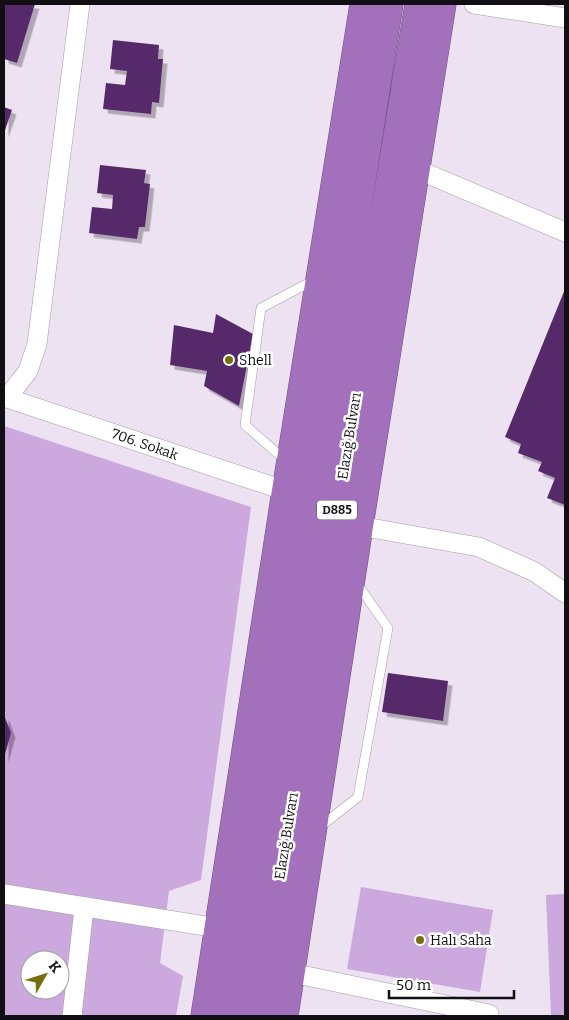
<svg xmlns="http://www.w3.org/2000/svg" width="569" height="1020" font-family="Bitter,serif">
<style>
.green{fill:#cba8dd;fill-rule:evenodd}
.building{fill:#572b6a;filter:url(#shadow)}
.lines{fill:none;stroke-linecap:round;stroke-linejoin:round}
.lane-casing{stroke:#a59baa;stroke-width:10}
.street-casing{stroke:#a59baa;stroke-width:20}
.highway-casing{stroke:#704f81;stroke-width:29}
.lane{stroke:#fff;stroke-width:9}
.street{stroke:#fff;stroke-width:19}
.highway{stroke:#a371bb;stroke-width:28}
.poi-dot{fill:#776f0d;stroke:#fff;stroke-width:2}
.labels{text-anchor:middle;stroke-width:5;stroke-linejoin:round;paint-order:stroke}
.shield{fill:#fff;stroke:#59575a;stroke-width:1}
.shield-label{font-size:12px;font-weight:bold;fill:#120f14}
.poi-label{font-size:14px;fill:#120f14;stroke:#fff;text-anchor:start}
.street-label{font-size:14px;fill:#120f14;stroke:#fff}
</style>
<defs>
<filter id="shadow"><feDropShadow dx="4.5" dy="4.5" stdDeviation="0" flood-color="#0004"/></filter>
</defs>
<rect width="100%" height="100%" fill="#ede2f2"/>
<!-- green -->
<path class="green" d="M4 426 251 507 201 880 169 891 160 963 183 976 176 1016H4ZM30 960H60V990H30Z
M361 887 493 910 480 992 347 969Z
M565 894V1016H551L546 895Z"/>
<!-- building -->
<path class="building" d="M4 4H35L17 63 4 59Z
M113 40 159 45 158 59H163L159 103 152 102 151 114 103 109 106 83 125 85 127 71 110 69Z
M4 107 12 110 4 133Z
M100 165 146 170 144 183 150 184 145 227H139L137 239 89 233 92 207 112 209 113 195 97 193Z
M565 289V505L547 498 555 478 538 471 542 462 518 453 521 444 505 437Z
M216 314 253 334 239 406 204 386 207 371 170 365 174 325 213 333Z
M388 673 448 681 443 721 382 712Z
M4 715 11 733 4 758Z"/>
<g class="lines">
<defs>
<path id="lane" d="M285 460 245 425 261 308 316 279
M320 827 358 797 388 628 356 582"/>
<path id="street" d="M474 4 565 18
M416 169 565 232
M4 397 286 491
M7 398 28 371 37 344 80 4
M359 526 479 547 535 572 565 593
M4 894 218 928
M292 973 489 1014V1016
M72 1016 84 908"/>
<path id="highway" d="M205 1016 286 491 364 4
M231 1016 389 4
M259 1016 318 622 419 4
M284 1016 359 526 442 4"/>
</defs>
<!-- lane casing -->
<use href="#lane" class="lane-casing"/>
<!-- street casing -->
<use href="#street" class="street-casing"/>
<!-- highway casing -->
<use href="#highway" class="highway-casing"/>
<!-- lane -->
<use href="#lane" class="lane"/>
<!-- street -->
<use href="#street" class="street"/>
<!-- highway -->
<use href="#highway" class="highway"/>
</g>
<!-- markers -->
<g class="poi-dot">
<circle cx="229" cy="360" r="5"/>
<circle cx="420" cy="940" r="5"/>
</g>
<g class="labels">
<!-- shield labels -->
<rect class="shield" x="317" y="500.5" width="40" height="19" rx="4"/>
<g class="shield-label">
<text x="337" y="514">D885</text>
</g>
<!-- poi labels -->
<g class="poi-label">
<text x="239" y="365">Shell</text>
<text x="430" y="945">Halı Saha</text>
</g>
<!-- street labels -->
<g class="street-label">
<text transform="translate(349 436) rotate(-81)" y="5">Elazığ Bulvarı</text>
<text transform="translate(145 444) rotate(19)" y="5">706. Sokak</text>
<text transform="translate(286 836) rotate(-81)" y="5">Elazığ Bulvarı</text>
</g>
</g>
<!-- border -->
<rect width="569" height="1020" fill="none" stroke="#120f14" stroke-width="10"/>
<!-- north arrow -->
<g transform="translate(45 975) rotate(51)"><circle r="24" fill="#ffffff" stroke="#a09fa1"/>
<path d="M0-4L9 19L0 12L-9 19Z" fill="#776f0d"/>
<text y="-8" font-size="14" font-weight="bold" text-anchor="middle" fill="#120f14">K</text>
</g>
<!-- scale -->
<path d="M389 990v8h125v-8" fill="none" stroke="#120f14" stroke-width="2.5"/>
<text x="396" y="990" font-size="15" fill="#120f14" stroke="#ffffff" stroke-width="4" paint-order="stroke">50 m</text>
</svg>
